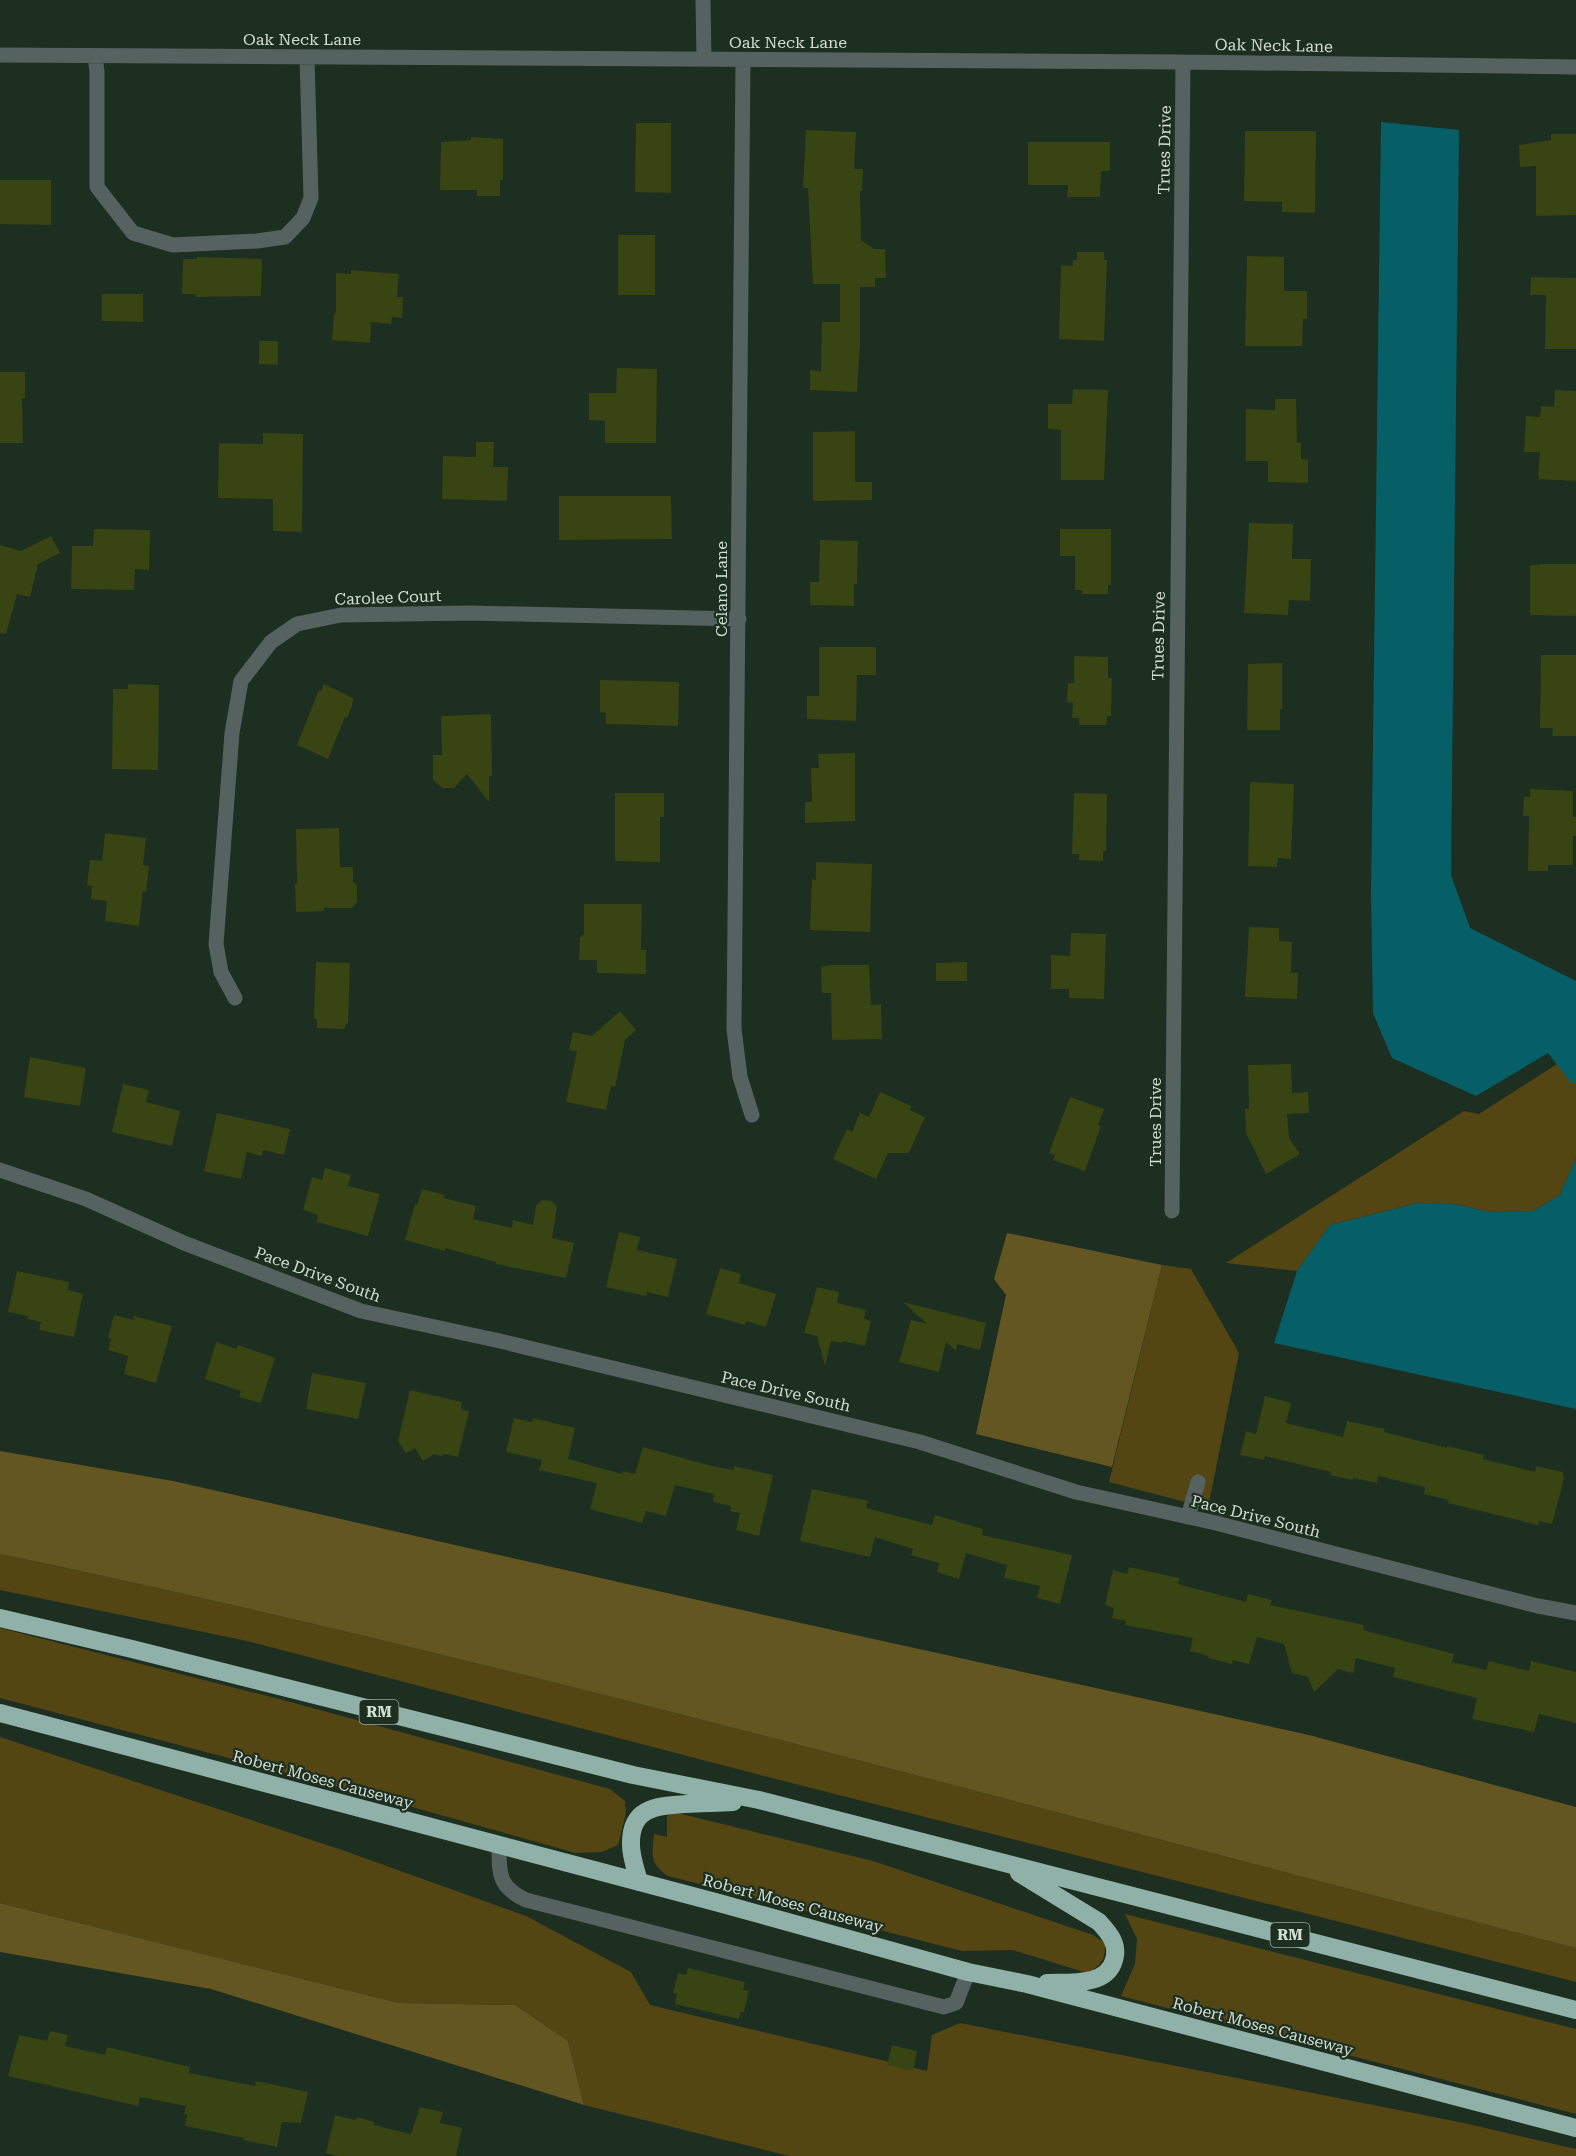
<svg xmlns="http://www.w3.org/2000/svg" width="1576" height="2156" font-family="'Roboto Serif',serif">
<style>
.green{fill:#534613}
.forest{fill:#645621}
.water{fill:#065f67}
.building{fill:#384412}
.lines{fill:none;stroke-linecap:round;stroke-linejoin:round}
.minor{stroke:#55625f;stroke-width:15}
.highway{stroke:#90b1a8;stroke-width:18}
.labels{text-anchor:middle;stroke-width:4.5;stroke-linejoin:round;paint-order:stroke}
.shield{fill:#1c2f20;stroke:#9baa9e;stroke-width:1.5}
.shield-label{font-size:15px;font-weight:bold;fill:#d2ded4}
.street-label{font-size:16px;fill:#d2ded4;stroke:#1c2f20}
</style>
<rect width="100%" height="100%" fill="#1c2f20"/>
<!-- green -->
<path class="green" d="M1557 1064 1571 1082 1576 1083V1158L1560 1195 1533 1211 1489 1212 1454 1204 1418 1203 1330 1225 1297 1271 1226 1263 1464 1111 1479 1114Z
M1162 1265 1191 1269 1239 1353 1208 1508 1109 1482Z
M0 1554C232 1602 462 1659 691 1717 987 1793 1281 1872 1576 1948V1982L764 1776 247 1641 0 1590Z
M0 1628 283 1700 610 1789 625 1801 626 1813 618 1845 602 1852 576 1853 380 1798 0 1698Z
M0 1737 342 1850 526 1916 631 1972 650 2005 927 2071 932 2035 960 2023 1464 2123 1576 2149V2156H789L584 2105 568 2041 515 2005 399 2003 0 1903Z
M674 1812 873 1861 1093 1935 1105 1943C1106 1959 1101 1966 1087 1973L1013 1950 962 1951 668 1876C649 1863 652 1855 654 1834L667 1837V1816Z
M1125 1914 1576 2029V2114L1121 1996 1135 1964 1137 1939Z"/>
<!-- forest -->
<path class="forest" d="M1007 1233 1162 1265 1112 1467 976 1434 1006 1295 994 1279Z
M0 1451 173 1481 742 1610 1309 1735 1576 1807V1948C1281 1872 987 1793 691 1717 462 1659 232 1602 0 1554Z
M0 1903 399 2003 515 2005 568 2041 584 2105 211 1989 0 1952Z"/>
<!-- water -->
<path class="water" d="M1381 122 1459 130 1451 875 1470 928 1576 981V1083H1571L1548 1053 1476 1096 1392 1058 1373 1013 1371 896Z
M1576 1158V1409L1274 1343 1297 1271 1330 1225 1418 1203 1454 1204 1489 1212 1533 1211 1560 1195Z"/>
<!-- building -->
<path class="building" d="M636 123H671V193L635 192Z
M806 130 856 132 854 169H863L862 191H860L861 240 874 249H885L886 278H875V287H860V343L857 392 810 390V370L821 371 822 322H840V284H813L808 188H803Z
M1245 131H1316L1315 213 1282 212V202L1244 201Z
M1551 134H1576V215L1536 216V166L1520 167 1519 145 1551 140Z
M471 137 503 139V180H500V196H477V190H440L441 142 471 140Z
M1028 142H1110V171H1101L1100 197H1067L1068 185H1028Z
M0 180H51V225L0 224Z
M618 235H655V295H618Z
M1077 252H1104V260H1107L1104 341 1059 339 1061 265 1073 266V260H1077Z
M1247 256 1284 257V291H1307V319H1303L1302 346H1245Z
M197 257 262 259 261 296 196 297 195 294H182L183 259H197Z
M351 270 399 274 397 297H403L402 318 392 317 391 324 371 322 370 343 332 340 334 315 336 312V273L351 274Z
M1531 277 1576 278V349H1545L1546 295H1530Z
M102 294H143V322L102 321Z
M259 341H278V365L259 364Z
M617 368 657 369 656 443H605V421L589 420V393H616Z
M0 372H25V398H22L23 443H0Z
M1073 389 1108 390 1104 480H1061V430L1048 429V404H1072Z
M1555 390 1576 391V481L1538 479 1540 452H1524L1526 416 1540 417 1541 406 1554 407Z
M1275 399H1296L1297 443H1301V459L1308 460V483L1268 482V461H1246V409L1275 410Z
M855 431V482H872V500L813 501V432Z
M263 433 303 434 302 532 273 531V499L218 498 219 443 263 444Z
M476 442H494L493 467H508L507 501 442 499 443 456 476 457Z
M559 496H671L672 539 559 540Z
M1249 523 1293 524 1292 559H1311L1310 601 1289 600 1288 615 1244 613Z
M94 529 150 530 149 570 135 569 134 590 71 589 72 546H93Z
M1060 529H1111V585H1108V594H1082V590H1075V556H1060Z
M51 536 60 553 38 564 30 597 17 594 6 634 0 633V545L21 551Z
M820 540 858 541 857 584H854V606L810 605V582H819Z
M1540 564H1576V616L1530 615V565H1540Z
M819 647H876V675H857L856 721 807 719V696H819Z
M1541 655H1576V736H1552L1553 728H1540Z
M1074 656 1108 657V678H1112L1111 716H1107L1106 725H1079V718H1072L1073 703 1067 702 1068 683H1074Z
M1282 663V709H1280V730H1247L1248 664Z
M600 680 679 682 678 726 606 724V713L600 712Z
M128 684 159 685 158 770 112 769 113 689H128Z
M324 684 353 698 352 706 347 718 345 717 328 759 297 745 319 690 321 691Z
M491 714 492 776H489V802L467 774 454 788H442L433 779V755H442L441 716Z
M855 753V821L805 823V802H812L811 768H819L818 754Z
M1250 782 1294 784 1291 859 1278 858 1277 867 1248 866Z
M1530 789 1573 791V817H1576V836H1573V865H1548V871H1528L1529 816H1523L1524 797H1530Z
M615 793H664V817H660V862L615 861Z
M1074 793 1107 794 1106 851H1103V861L1079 860V854H1072Z
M339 828 340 867H353V882L357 885V902L352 908H324V911L296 912 295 884 297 883 296 829Z
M105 833 146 838 143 865 149 866 146 892 143 891 139 926 105 921 107 901 91 899 92 886 87 885 90 860 102 861Z
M816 862 872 864 870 932 810 930 812 879 816 880Z
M584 904H642L641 950H646V974L597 973V960H579L580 938 584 934Z
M1249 927 1279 928V941L1292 942 1291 973H1298L1297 999 1245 997Z
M1071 933 1106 934 1104 999 1069 998V989H1051V955L1070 956Z
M316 962 350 963 348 1023 346 1024 344 1029 317 1028V1020L314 1018Z
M967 962V981H936V963Z
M831 965H869L871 1005 881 1004 882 1039 832 1040 831 993H822L821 967Z
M620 1011 636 1030 625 1040 615 1087 611 1086 606 1110 566 1102 577 1051 569 1050 573 1032 592 1036Z
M30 1057 86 1068 80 1106 24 1097Z
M1291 1064 1292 1093 1308 1092 1309 1113 1287 1114 1289 1138 1300 1154 1266 1174 1246 1133 1245 1109H1249L1248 1065Z
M123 1084 149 1090 146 1102 180 1111 172 1146 112 1132Z
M880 1092 911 1106 910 1110 925 1117 909 1153H888L876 1179 833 1159 847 1129 852 1132 860 1113 869 1117Z
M1070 1097 1104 1109 1098 1125 1101 1126 1085 1171 1053 1160 1055 1155 1049 1153Z
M217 1113 290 1129 284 1155 263 1150 262 1156 247 1152 241 1179 204 1171Z
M325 1168 351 1175 348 1186 380 1194 368 1236 317 1222 318 1215 303 1210 312 1177 322 1180Z
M422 1189 445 1195 444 1198 476 1206 473 1219 512 1228 513 1220 533 1225 536 1206 542 1200 552 1201 557 1207 552 1238 574 1243 566 1278 496 1264V1262L445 1248V1251L405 1240 415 1204 417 1205Z
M619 1232 640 1237 637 1250 677 1259 668 1297 647 1292 646 1296 606 1287Z
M720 1268 741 1274 739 1283 776 1294 766 1327 746 1321 745 1325 706 1314Z
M17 1271 69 1282 68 1290 83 1294 74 1337 39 1330 41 1322 27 1319 28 1316 8 1312Z
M817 1287 839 1292 837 1303 866 1310 864 1319 871 1321 865 1346 843 1341 842 1343 831 1341 825 1366 817 1336 804 1333Z
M903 1302 986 1323 980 1350 957 1344 956 1351 946 1342 939 1372 899 1362 911 1320 927 1324Z
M114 1315 134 1320V1316L172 1326 156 1383 124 1374 128 1356 108 1350 111 1339 108 1338Z
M216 1342 236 1349 238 1345 275 1358 261 1403 239 1397 241 1391 205 1379Z
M312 1373 366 1383 358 1419 306 1409Z
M410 1390 462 1402 461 1409 469 1411 458 1457 444 1454 441 1456 434 1454 423 1461 415 1448 406 1453 398 1441Z
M1265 1396 1291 1403 1286 1423 1343 1437 1347 1421 1385 1429 1384 1432 1447 1448V1446L1484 1455 1483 1459 1535 1472 1536 1466 1563 1472 1564 1479 1552 1524 1539 1521 1538 1525 1448 1503 1449 1500 1424 1494 1425 1487 1378 1476 1377 1483 1353 1478V1480L1330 1475 1331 1472 1265 1456 1264 1460 1240 1455 1246 1431 1256 1434Z
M514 1418 532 1422 533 1418 575 1428 568 1459 622 1474 623 1471 635 1474 643 1447 712 1466 734 1470V1466L773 1475 759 1536 736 1530 740 1513 730 1511 731 1506 713 1502 714 1494 675 1485 666 1516 646 1511 642 1523 590 1509 597 1483 539 1470 542 1460 506 1452Z
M812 1489 868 1501 866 1508 932 1525 935 1515 983 1529 982 1535 1072 1555 1060 1604 1037 1598 1040 1586 1004 1578 1007 1565 966 1553 959 1579 937 1572 939 1563 911 1555 913 1549 875 1537 870 1557 800 1541Z
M1129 1567 1179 1578 1178 1584 1246 1602 1248 1594 1272 1600 1270 1605 1364 1625 1363 1630 1454 1654 1452 1662 1486 1670 1489 1661 1529 1671 1531 1661 1576 1672V1723L1539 1714 1534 1732 1472 1719 1477 1698 1393 1677 1395 1668 1356 1658 1353 1673 1338 1669 1314 1692 1308 1677 1292 1673 1284 1644 1257 1637 1249 1664 1233 1660 1232 1664 1208 1658 1209 1656 1190 1651 1193 1638 1125 1625 1126 1621 1112 1618 1114 1608 1105 1605 1113 1570 1127 1574Z
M688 1968 745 1982 743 1990 749 1991 744 2012H741L739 2019 675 2004 677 1994 673 1993 678 1973 686 1975Z
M50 2031 68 2035 65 2046 105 2055 107 2047 190 2067 189 2073 255 2086 256 2081 308 2092 301 2123 282 2122 277 2147 243 2140 244 2138 185 2126 187 2114H184L186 2106 140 2097 138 2106 8 2076 19 2035 47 2041Z
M892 2045 917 2051 913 2071 887 2065Z
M420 2107 443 2112 440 2123 462 2128 456 2156H338L326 2153 335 2115 356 2120 357 2117 374 2122V2125L411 2134Z"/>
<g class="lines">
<!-- minor -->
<path class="minor" d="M703 0 704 59
M0 55 1183 62 1576 67
M95 56 97 72V187L133 233 173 245 257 241 285 237 303 218 311 198 307 57
M743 61 734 1029 740 1077 752 1115
M235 998 221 972 216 944 232 733 241 681 271 642 297 624 341 615 470 613 739 619
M0 1170 86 1199 184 1243 361 1311 500 1341 920 1442 1076 1492 1216 1523 1538 1606 1576 1613
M1172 1211 1183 62
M1188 1517 1198 1482
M499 1846C499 1873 498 1887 526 1900L944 2007 956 2003 968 1972"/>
<!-- highway -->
<path class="highway" d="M0 1618 132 1649 633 1775 759 1800 1576 2010
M0 1713 719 1903 968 1972 1027 1984 1576 2128
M1019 1873 1099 1922C1109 1933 1119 1944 1114 1960 1107 1987 1068 1982 1047 1983
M639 1882C636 1870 631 1857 631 1845 630 1807 656 1806 686 1804 702 1803 717 1803 733 1802"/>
</g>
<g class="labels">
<!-- shield labels -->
<g class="shield">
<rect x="359.5" y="1700" width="39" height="24" rx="4.5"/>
<rect x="1270.5" y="1923" width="39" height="24" rx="4.5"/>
</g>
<g class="shield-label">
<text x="379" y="1717">RM</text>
<text x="1290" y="1940">RM</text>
</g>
<!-- street labels -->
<g class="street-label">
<text x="302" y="45">Oak Neck Lane</text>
<text x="788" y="48">Oak Neck Lane</text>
<text transform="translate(1274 45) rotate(1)" y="6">Oak Neck Lane</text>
<text transform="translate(1164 150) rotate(-89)" y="6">Trues Drive</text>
<text transform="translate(721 589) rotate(-90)" y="6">Celano Lane</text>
<text transform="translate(388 597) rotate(-2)" y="6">Carolee Court</text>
<text transform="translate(1158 636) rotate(-89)" y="6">Trues Drive</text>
<text transform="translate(1155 1122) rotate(-90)" y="6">Trues Drive</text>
<text transform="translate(318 1274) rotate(20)" y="6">Pace Drive South</text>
<text transform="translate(786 1391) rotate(13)" y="6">Pace Drive South</text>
<text transform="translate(1256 1516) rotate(14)" y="6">Pace Drive South</text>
<text transform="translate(323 1779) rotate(15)" y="6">Robert Moses Causeway</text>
<text transform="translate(793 1903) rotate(15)" y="6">Robert Moses Causeway</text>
<text transform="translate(1263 2026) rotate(15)" y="6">Robert Moses Causeway</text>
</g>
</g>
</svg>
